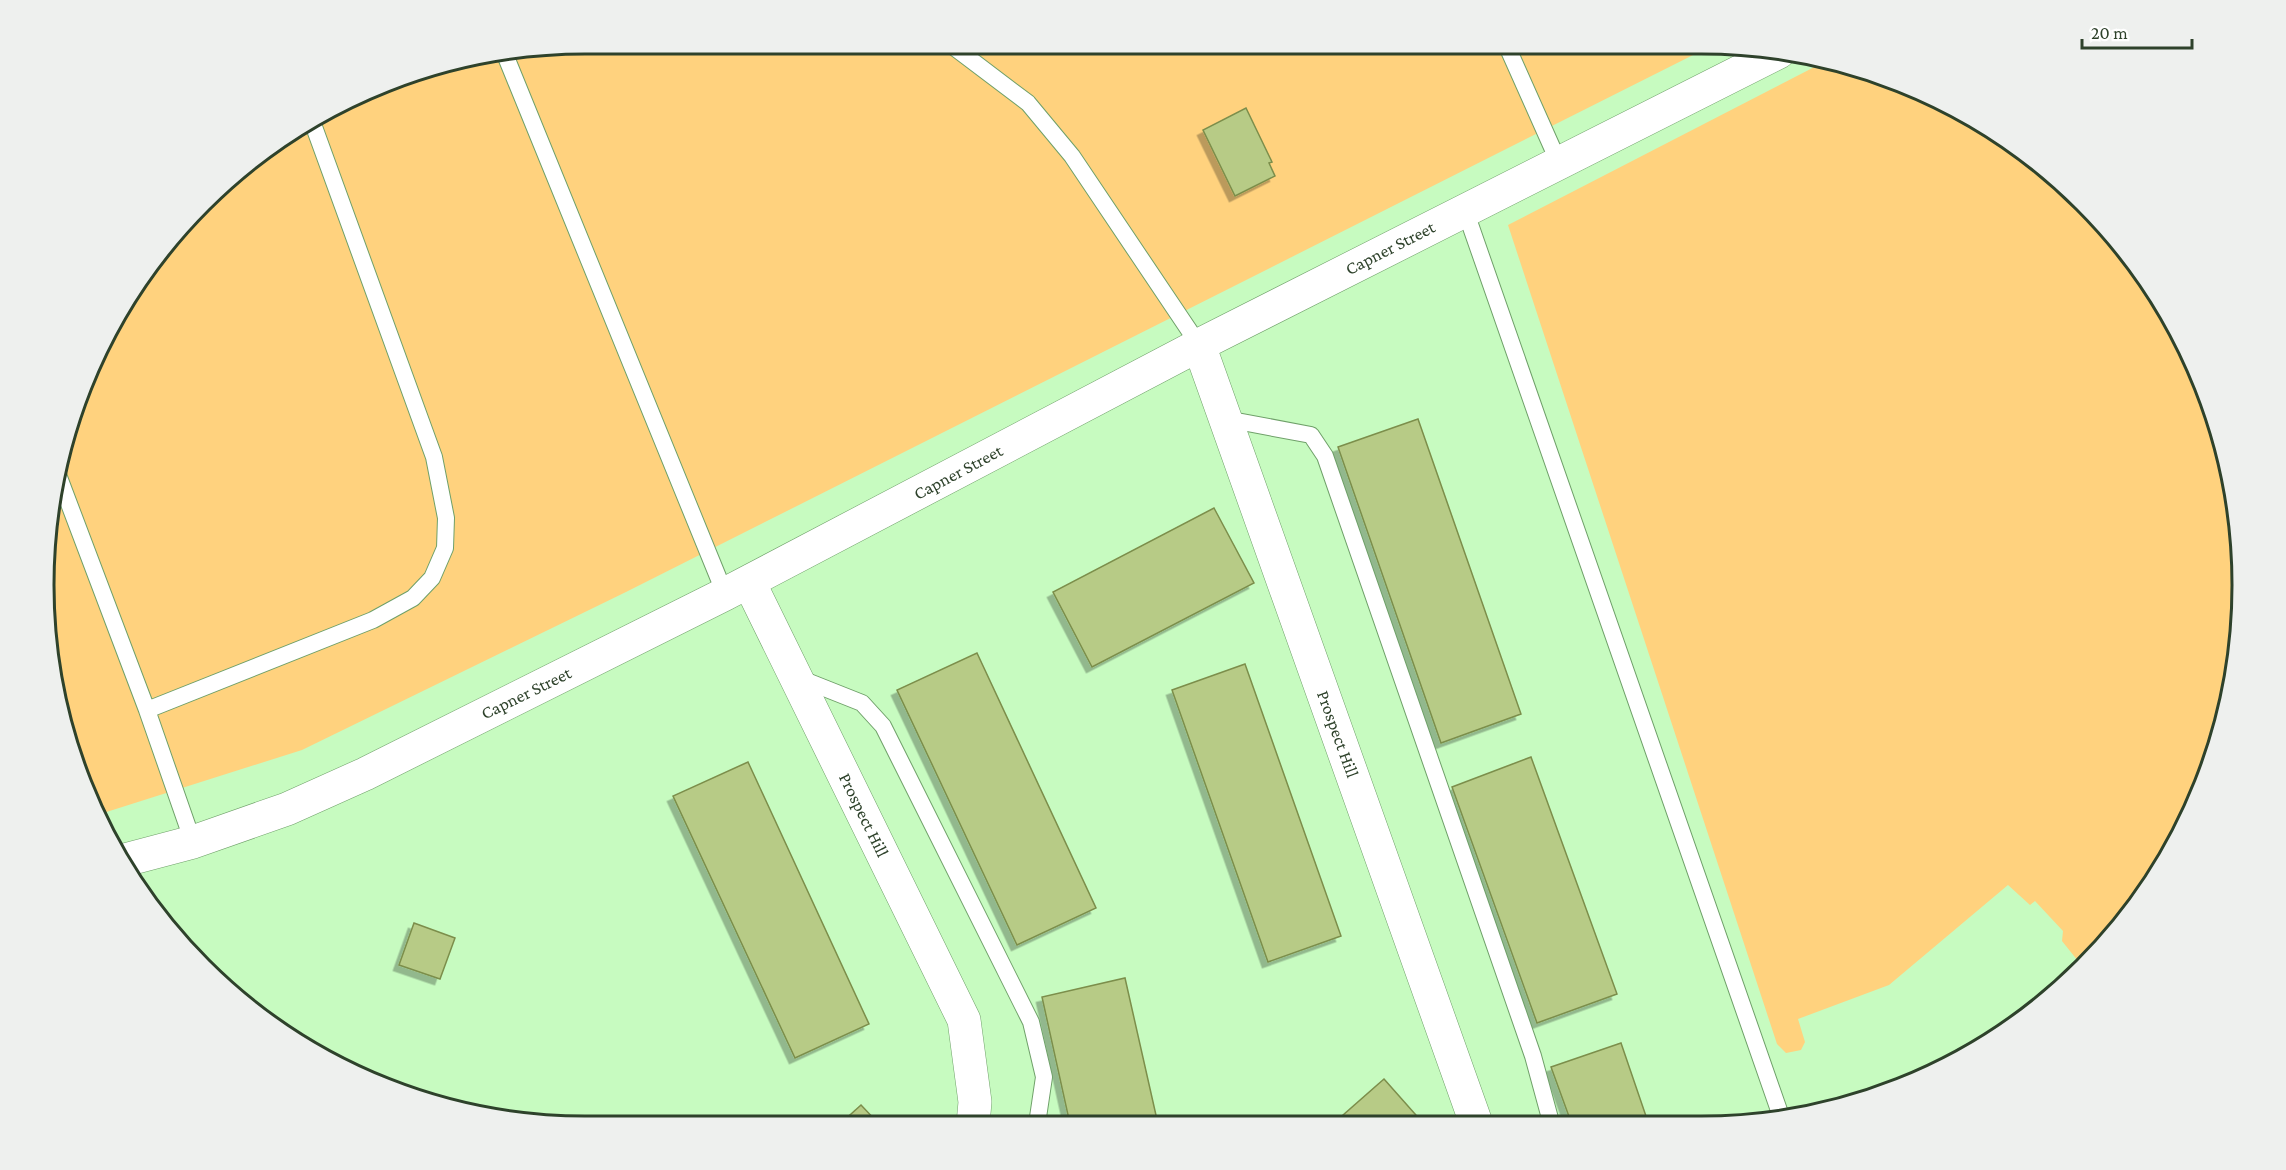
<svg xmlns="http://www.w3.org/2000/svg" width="2286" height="1170" font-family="'Crimson Pro',serif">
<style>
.green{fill:#ffd27e}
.building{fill:#b7cb86;stroke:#7c8e4b;stroke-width:1.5;filter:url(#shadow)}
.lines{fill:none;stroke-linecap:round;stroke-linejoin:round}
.lane-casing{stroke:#6fa069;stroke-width:18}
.street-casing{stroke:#6fa069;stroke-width:34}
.lane{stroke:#fff;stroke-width:16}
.street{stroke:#fff;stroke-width:33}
.labels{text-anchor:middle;stroke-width:6;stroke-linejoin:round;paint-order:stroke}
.street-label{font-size:18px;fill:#2e422b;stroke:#fff}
.rim{fill:none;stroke:#2e422b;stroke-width:3}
</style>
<defs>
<filter id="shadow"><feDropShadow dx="-5.5" dy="5.5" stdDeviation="0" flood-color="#0004"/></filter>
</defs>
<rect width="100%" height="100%" fill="#c7fbc0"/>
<!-- green -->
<path class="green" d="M585 44 1713 45 626 592 302 750 97 815 48 655 54 479 116 314 178 228 255 156 411 72Z
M1828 60 1841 62 1940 99 2030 155 2108 228 2170 314 2214 411 2238 514 2241 620 2224 725 2187 824 2108 942 2082 966 2062 941 2063 931 2035 901 2030 905 2008 885 1889 985 1798 1019 1805 1042 1801 1050 1786 1053 1777 1044 1508 225Z"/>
<!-- building -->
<path class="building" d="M1246 108 1272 162 1269 163 1275 176 1235 196 1203 130Z
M1418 419 1521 714 1441 743 1338 447Z
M1214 508 1254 583 1092 667 1053 592Z
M977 653 1096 908 1017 945 897 690Z
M1245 664 1341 936 1268 962 1172 690Z
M1531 757 1617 994 1537 1023 1452 787Z
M748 762 869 1024 795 1058 673 796Z
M414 923 455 938 440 979 399 965Z
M1125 978 1158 1124H1070L1042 997Z
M1621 1043 1648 1122H1571L1551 1067Z
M1384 1079 1423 1123H1334Z
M861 1105 879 1124 839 1125Z"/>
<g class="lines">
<defs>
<path id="lane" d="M950 44 1028 103 1072 156 1199 345
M1506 44 1559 163
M506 57 725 594
M1465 210 1782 1119
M1226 419 1311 435 1325 456 1533 1056 1551 1122
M57 472 147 710 193 842
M799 678 862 703 883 726 1031 1022 1044 1077 1037 1124
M147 710 373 620 413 598 432 578 445 548 446 518 434 457 313 124"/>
<path id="street" d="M1199 345 1476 1123
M749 582 964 1020 975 1102 973 1124
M125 860 193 842 287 809 365 774 725 594 1199 345 1779 52"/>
</defs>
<!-- lane casing -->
<use href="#lane" class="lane-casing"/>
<!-- street casing -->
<use href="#street" class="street-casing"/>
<!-- lane -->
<use href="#lane" class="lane"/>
<!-- street -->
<use href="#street" class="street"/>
</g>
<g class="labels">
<!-- street labels -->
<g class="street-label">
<text transform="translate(1390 248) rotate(-27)" y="6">Capner Street</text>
<text transform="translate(958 472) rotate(-28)" y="6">Capner Street</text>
<text transform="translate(526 693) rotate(-26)" y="6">Capner Street</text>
<text transform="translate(1338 734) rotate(70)" y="6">Prospect Hill</text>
<text transform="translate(864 815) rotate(64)" y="6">Prospect Hill</text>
</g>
</g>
<!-- crop -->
<path d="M0 0H2286V1170H0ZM585 54H1701A531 531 0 0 1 2232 585V585A531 531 0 0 1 1701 1116H585A531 531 0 0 1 54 585V585A531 531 0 0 1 585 54Z" fill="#eef0ee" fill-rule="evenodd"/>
<path class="rim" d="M585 54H1701A531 531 0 0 1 2232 585V585A531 531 0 0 1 1701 1116H585A531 531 0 0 1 54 585V585A531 531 0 0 1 585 54Z"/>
<!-- scale -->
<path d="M2082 39v9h110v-9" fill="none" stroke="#2e422b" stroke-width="3"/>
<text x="2091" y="39" font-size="18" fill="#2e422b" stroke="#ffffff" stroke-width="4.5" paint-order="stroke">20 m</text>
</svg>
